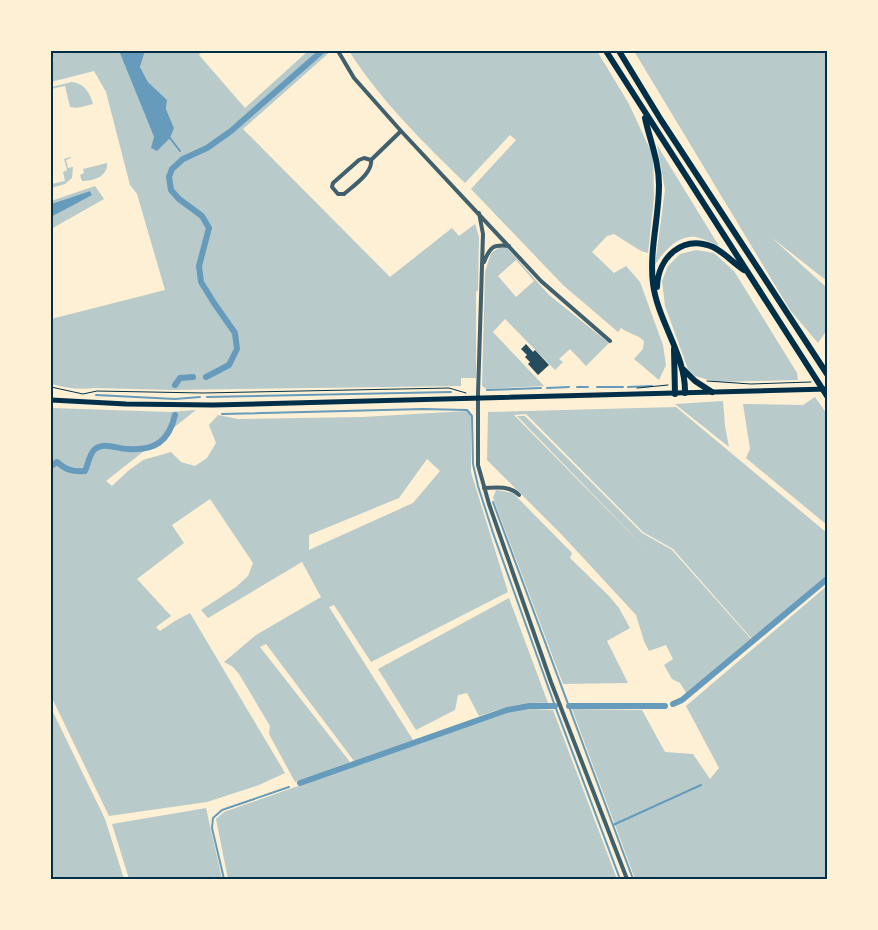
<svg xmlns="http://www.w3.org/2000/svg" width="878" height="930" font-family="Manrope,sans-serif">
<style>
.green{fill:#b9caca;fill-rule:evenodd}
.water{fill:#669bbc}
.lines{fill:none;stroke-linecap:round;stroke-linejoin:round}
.stream{stroke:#669bbc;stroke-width:2}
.canal{stroke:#669bbc;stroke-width:6}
.building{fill:#264d5e}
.path{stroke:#003049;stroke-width:1}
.minor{stroke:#3f606c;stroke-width:4}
.secondary{stroke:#003049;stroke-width:5}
.motorway{stroke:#003049;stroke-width:6}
.neatline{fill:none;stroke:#003049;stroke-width:2}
</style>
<rect width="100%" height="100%" fill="#fdf0d5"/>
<!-- green -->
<path class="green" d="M51 51H119L154 137 174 128 166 109 167 100 148 82 140 67 145 51H203L199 55 245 108 308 51H331L243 129 390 277 452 228 459 236 475 224 479 237 478 290 476 292V378H461V386L171 390 95 388C79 390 67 388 51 384V319L165 290 137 194 130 185 106 92 94 71 51 82V62L54 60 51 57Z
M349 51H597L629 104 653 156 654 198 648 253 641 251 614 234 607 236 592 252 614 273 626 266 640 282 663 345 666 365 659 380 634 359 643 349 644 341C637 334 629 334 621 328L618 332 563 285 471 189 516 140 510 135 465 183C423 142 380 100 349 51Z
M634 51H827V281L771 237 827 288V330L818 343 790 310Z
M72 82C84 83 90 93 93 104L77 108 70 107 65 86 51 89V87Z
M657 145 719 246C712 243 704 239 696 237 678 234 663 252 655 265L665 190Z
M70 157 71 158 66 160 68 168 73 167 72 178 65 184 51 188V184L65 181 63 172 67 170 64 159Z
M107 163C108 177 93 181 82 181L80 175 84 173 83 169Z
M95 186 104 199 51 229V217L92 194 90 191 51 204V201Z
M500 247 507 248 549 295 609 343 586 366 570 349 559 359 563 362 555 370 505 319 493 332 544 386 486 389 482 386 485 272 491 253ZM516 260 534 281 516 297 498 276Z
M696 250 714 253 734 271 797 373 798 380 716 382 695 376 688 369 665 306 662 281 668 266 680 254Z
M815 397 827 414V525L746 458 750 449 743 404 803 405Z
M723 401 725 426 729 447 675 404Z
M676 407 827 533V576L752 639 673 549 643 532 526 414 514 415 650 553 517 416H525L642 533 672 550 751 639 687 694 680 683 672 679 664 665 673 659 666 645 649 651 644 641 636 615 563 536 487 460 488 412Z
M51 408 170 412 196 410 106 481 112 486 128 471 143 460 171 452 181 462 195 466 207 458 216 443 209 425 218 415 238 419 362 417 467 411 471 415V472L508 592 371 662 334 605 329 607 413 740 354 761 266 644 260 647 350 762 295 782 269 734 270 726 239 674 233 667 224 662 256 635 321 597 302 562 208 618 201 610 236 587 248 576 253 563 210 499 172 525 184 543 137 579 171 616 156 627 160 631 175 621 190 613 285 773 259 785 207 802 109 816 51 696ZM427 459 440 471 413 503 309 550V535L399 498Z
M496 490 513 493 572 553 570 558 609 596 619 608 630 628 607 641 628 683 563 684 493 498Z
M827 586V879H635L572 709 642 710 665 752 693 754 710 779 719 768 686 706Z
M509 598 548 703C523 701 502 708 479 716L467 693 458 695 455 710 416 730 378 669Z
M51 708 105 819 124 879H51Z
M532 709 553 710 617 879H228L216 819 224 812 512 711Z
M206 808 222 879H129L112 824Z"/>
<!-- water -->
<path class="water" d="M119 51H145L140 67 148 82 167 100 166 109 174 128 170 138 157 151 151 148 154 137Z
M90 191 92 195 51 217V204Z"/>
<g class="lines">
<!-- stream -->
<path class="stream" d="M170 138 180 151
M577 387H588
M597 387H623
M628 387 652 386
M547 388 569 387
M487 390 541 388
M96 395 175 399 200 397
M207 397 451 392
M222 414 423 409 467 410 472 416 473 464 478 486 493 533 555 706 620 879
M493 502 633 879
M613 825 701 785
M224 879 212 828 213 818 222 810 289 787"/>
<!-- canal -->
<path class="canal" d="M206 377 229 365 237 349 235 333 214 303 201 282 199 266 209 228 202 216 179 199 171 190 169 177 172 169 183 159 207 148 231 131 322 51
M175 385 180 378 193 377
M51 466 57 462C66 470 73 472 85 471 88 465 89 455 94 450 103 441 117 449 128 449 155 451 169 441 175 415
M673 704 682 700 827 579
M569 706H665
M300 783 507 710 529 706H555"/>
</g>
<!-- building -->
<path class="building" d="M526 344 533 352 535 350 549 365 538 375 528 364 530 362 525 357 527 355 521 349Z"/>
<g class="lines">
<!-- path -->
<path class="path" d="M707 381 751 384 811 382
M51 387 83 394 97 391 203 393 449 388 466 393
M637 388 668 385"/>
<!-- minor -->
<path class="minor" d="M338 51 354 78 401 131 541 281 610 341
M371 160 364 158 359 160 333 183 332 187 338 194H344C353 186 373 173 371 160L401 131
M479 213 483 234 478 394V465L489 504 551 682 627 879
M484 262C490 247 493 244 509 246
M484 488C496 487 511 486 519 495"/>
<!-- secondary -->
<path class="secondary" d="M51 400 126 404 213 405 827 389"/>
<!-- motorway -->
<path class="motorway" d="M606 51 827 396
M619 51 661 120 827 374
M645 118C650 141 659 161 659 185 659 218 649 251 653 284 658 322 686 355 685 393
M657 287C658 258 682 234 713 247 725 253 733 263 744 270
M674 349 675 394
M684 370 695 381 712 392"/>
</g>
<!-- border -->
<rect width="878" height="930" fill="none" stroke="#fdf0d5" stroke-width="105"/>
<rect x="52" y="52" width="774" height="826" class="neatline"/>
</svg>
